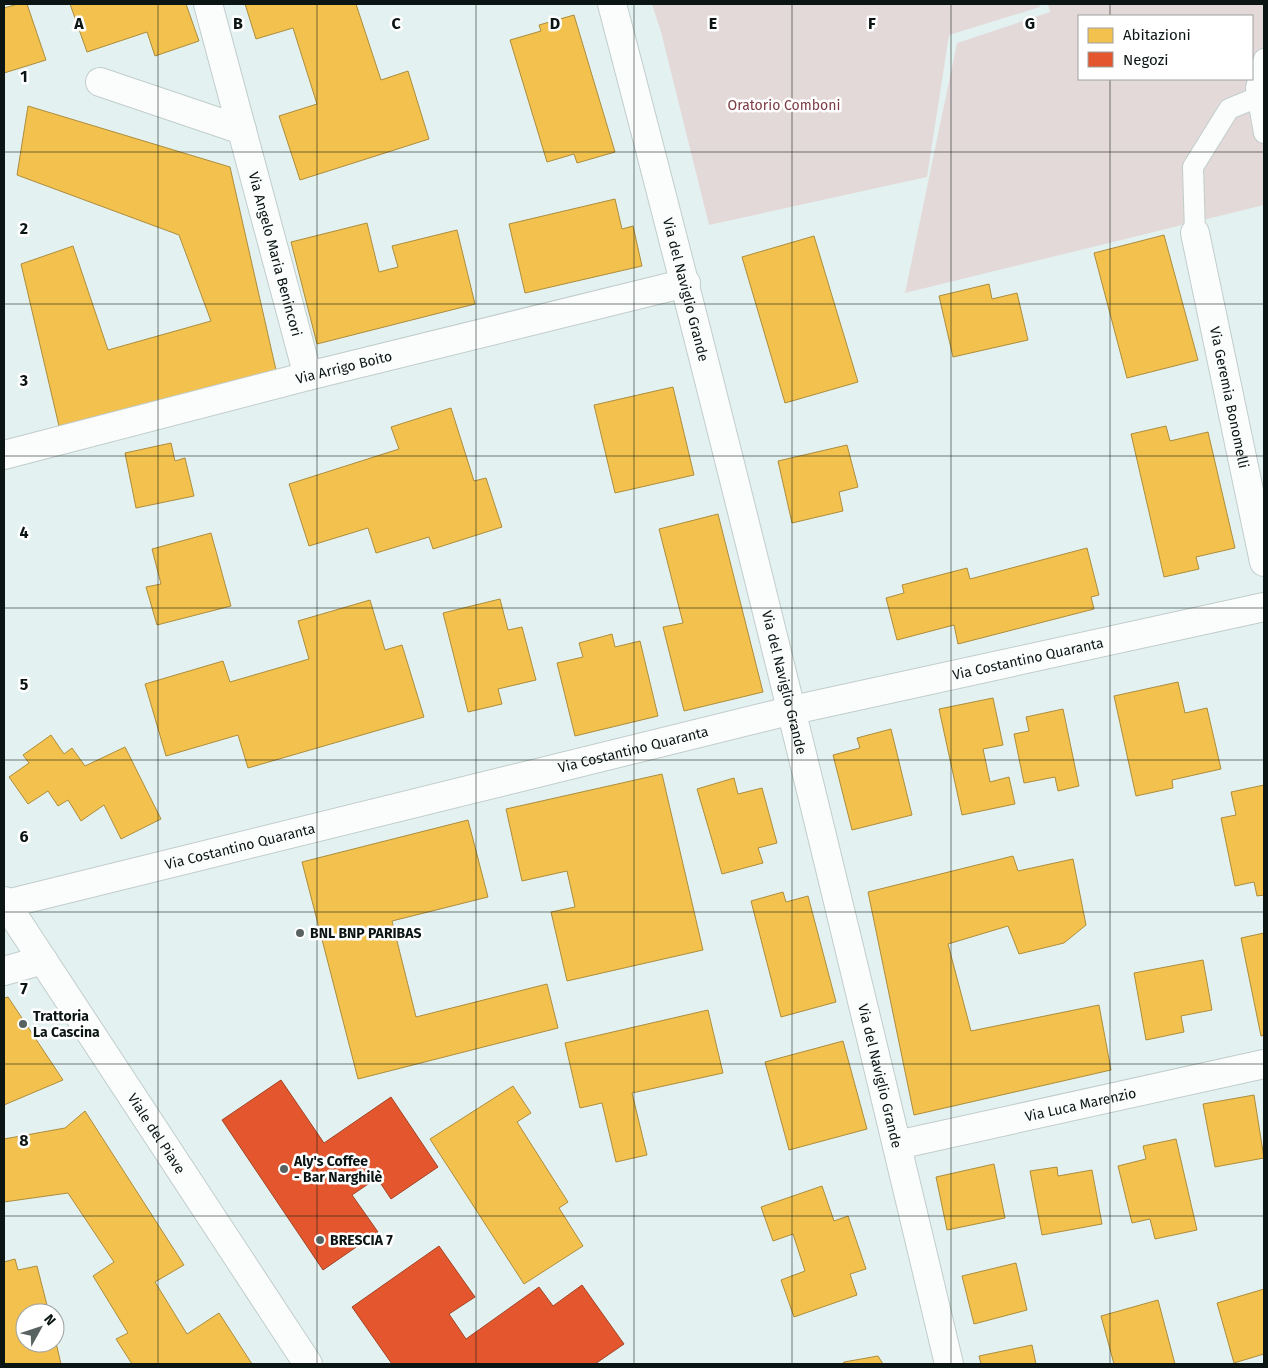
<svg xmlns="http://www.w3.org/2000/svg" width="1268" height="1368" font-family="'Fira Sans',sans-serif">
<style>
.green{fill:#e4d9d9;fill-rule:evenodd}
.homes{fill:#f2c14e;stroke:#ad8d3d}
.shops{fill:#e4572e;stroke:#a34326}
.lines{fill:none;stroke-linecap:round;stroke-linejoin:round}
.lane-casing{stroke:#c1cdcb;stroke-width:22}
.street-casing{stroke:#c1cdcb;stroke-width:30}
.secondary-casing{stroke:#c1cdcb;stroke-width:30}
.lane{stroke:#fbfdfd;stroke-width:20}
.street{stroke:#fbfdfd;stroke-width:28}
.secondary{stroke:#fbfdfd;stroke-width:28}
.grid{fill:none;stroke:#0b1514;stroke-width:1;stroke-opacity:0.55}
.poi-dot{fill:#576261;stroke:#fff;stroke-width:2}
.labels{text-anchor:middle;stroke-width:5;stroke-linejoin:round;paint-order:stroke}
.park-label{font-size:14px;fill:#7b3b44;stroke:#fff}
.street-label{font-size:14px;fill:#0b1514;stroke:#fff}
.poi-label{font-size:14px;font-weight:bold;fill:#0b1514;stroke:#fff;text-anchor:start}
.grid-label{font-size:16px;text-anchor:middle;font-weight:bold;fill:#0b1514;stroke:#fff;stroke-width:5;stroke-linejoin:round;paint-order:stroke}
</style>
<rect width="100%" height="100%" fill="#e3f2f0"/>
<!-- green -->
<path class="green" d="M652 4H1039L1040 7 949 35 927 177 709 225 661 32Z
M1048 4H1264V205L905 293 957 43 1050 12ZM1079 16H1252V79H1079Z"/>
<!-- homes -->
<path class="homes" d="M18 4H27L46 60 4 73V8Z
M70 4H186L199 41 155 56 147 32 87 52Z
M245 4H356L381 80 408 71 429 139 300 180 279 116 317 104 293 28 256 39Z
M574 15 615 152 577 163 574 154 547 162 510 40 541 31 539 25Z
M28 106 230 167 276 370 59 426 21 264 73 246 108 350 211 321 179 235 17 175Z
M615 199 622 229 633 226 642 266 525 293 509 224Z
M367 223 379 272 398 267 392 246 457 230 475 304 317 344 291 242Z
M1164 235 1198 360 1127 378 1094 253Z
M814 236 858 382 785 403 742 257Z
M989 284 992 299 1017 293 1028 340 953 357 939 296Z
M673 387 694 475 615 493 594 405Z
M451 408 474 481 486 478 502 527 433 549 429 537 376 553 368 528 309 546 289 484 399 449 391 427Z
M1166 426 1170 441 1208 432 1235 548 1196 557 1199 569 1164 577 1131 434Z
M171 443 175 461 185 458 194 496 136 508 125 453Z
M847 445 858 487 839 492 843 511 792 523 778 461Z
M718 514 763 692 684 711 663 627 683 623 659 529Z
M211 533 231 606 157 625 146 587 161 584 152 549Z
M1087 548 1099 595 1091 597 1094 609 958 644 954 625 897 640 886 598 904 593 902 585 967 568 970 579Z
M500 599 508 630 522 627 536 680 498 689 502 704 468 712 443 613Z
M370 600 385 650 402 645 424 717 248 768 238 735 166 756 145 684 223 661 230 682 309 659 298 621Z
M612 634 615 647 640 641 658 716 575 736 557 663 583 657 579 643Z
M1178 682 1185 713 1207 708 1221 769 1172 780 1173 788 1136 796 1114 696Z
M993 698 1003 745 983 749 990 782 1009 777 1015 804 962 815 939 709Z
M1063 709 1079 786 1058 791 1055 777 1024 783 1014 734 1029 731 1026 717Z
M891 729 912 815 852 830 833 755 860 748 857 738Z
M51 735 64 754 72 748 85 766 125 747 161 819 121 839 104 805 81 821 68 800 58 806 48 791 28 804 9 777 29 763 23 755Z
M662 774 703 950 567 981 551 912 575 907 567 871 522 881 506 809Z
M734 778 738 794 762 788 777 843 758 848 763 863 722 874 697 789Z
M1264 785V895L1257 896 1254 882 1235 886 1221 818 1236 815 1231 792Z
M468 820 488 897 392 921 416 1017 547 984 558 1028 358 1079 302 862Z
M1013 856 1018 871 1073 859 1086 925 1064 943 1019 954 1008 926 948 944 971 1031 1099 1005 1111 1070 914 1115 868 892Z
M783 892 786 902 808 896 836 1002 781 1017 751 901Z
M1264 933V1035L1261 1036 1241 938Z
M1203 960 1212 1010 1181 1016 1184 1032 1146 1040 1134 973Z
M8 997 63 1080 4 1105V998Z
M708 1010 723 1073 632 1093 647 1155 616 1162 602 1103 580 1108 565 1043Z
M843 1041 867 1129 789 1150 765 1062Z
M513 1086 531 1113 517 1122 568 1202 559 1208 583 1246 524 1284 430 1139Z
M1254 1095 1264 1158 1215 1167 1203 1104Z
M85 1111 184 1265 155 1282 187 1334 219 1313 252 1364H132L116 1339 128 1333 93 1276 114 1262 68 1193 4 1202V1139L65 1128Z
M1176 1139 1197 1230 1155 1239 1150 1219 1132 1223 1118 1166 1146 1159 1143 1146Z
M994 1164 1005 1218 947 1230 936 1177Z
M1057 1167 1058 1176 1092 1170 1102 1224 1042 1235 1030 1171Z
M822 1186 834 1221 848 1216 866 1269 850 1274 857 1295 794 1317 781 1280 805 1271 793 1234 773 1241 761 1207Z
M15 1259 18 1270 37 1266 49 1313H25V1343H55V1338L61 1364H4V1262Z
M1016 1263 1027 1310 974 1324 962 1276Z
M1264 1289V1354L1234 1363 1217 1303Z
M1158 1300 1175 1364H1114L1101 1316Z
M1032 1345 1036 1364H981L979 1356Z
M878 1356 883 1364H842L844 1362Z"/>
<!-- shops -->
<path class="shops" d="M281 1080 324 1143 391 1097 438 1167 391 1199 377 1178 352 1195 378 1232 323 1270 222 1120Z
M439 1246 475 1297 449 1314 466 1339 539 1287 553 1306 582 1285 624 1344 595 1364H392L352 1307Z"/>
<g class="lines">
<defs>
<path id="lane" d="M1264 59 1256 88 1264 133
M1195 233 1193 167 1229 109 1258 97"/>
<g id="street">
<path id="s1" d="M208 4 308 376"/>
<path id="s2" d="M612 4C731 456 841 910 949 1364"/>
<path d="M100 82 242 130"/>
<path id="s3" d="M1195 233 1264 562"/>
<path id="s4" d="M4 455 308 376 686 283"/>
<path id="s5" d="M6 904 793 710 1264 607"/>
<path d="M4 971 43 960"/>
<path id="s6" d="M897 1145 1264 1064"/>
</g>
<g id="secondary">
<path id="s7" d="M4 901 308 1364"/>
</g>
</defs>
<!-- lane casing -->
<use href="#lane" class="lane-casing"/>
<!-- street casing -->
<use href="#street" class="street-casing"/>
<!-- secondary casing -->
<use href="#secondary" class="secondary-casing"/>
<!-- lane -->
<use href="#lane" class="lane"/>
<!-- street -->
<use href="#street" class="street"/>
<!-- secondary -->
<use href="#secondary" class="secondary"/>
</g>
<!-- grid -->
<path class="grid" d="M158 4V1364M317 4V1364M476 4V1364M634 4V1364M792 4V1364M951 4V1364M1110 4V16M1110 79V1364M4 152H1264M4 304H1264M4 456H1264M4 608H1264M4 760H1264M4 912H1264M4 1064H1264M4 1216H1264"/>
<!-- markers -->
<g class="poi-dot">
<circle cx="300" cy="933" r="5"/>
<circle cx="23" cy="1024" r="5"/>
<circle cx="284" cy="1169" r="5"/>
<circle cx="320" cy="1240" r="5"/>
</g>
<g class="labels">
<!-- park labels -->
<g class="park-label">
<text x="784" y="110">Oratorio Comboni</text>
</g>
<!-- street labels -->
<g class="street-label">
<text dy="5" stroke="none"><textPath href="#s1" startOffset="259">Via Angelo Maria Benincori</textPath></text>
<text dy="5" stroke="none"><textPath href="#s2" startOffset="295">Via del Naviglio Grande</textPath></text>
<text dy="5" stroke="none"><textPath href="#s4" startOffset="351">Via Arrigo Boito</textPath></text>
<text dy="5" stroke="none"><textPath href="#s3" startOffset="168">Via Geremia Bonomelli</textPath></text>
<text dy="5" stroke="none"><textPath href="#s5" startOffset="1051">Via Costantino Quaranta</textPath></text>
<text dy="5" stroke="none"><textPath href="#s2" startOffset="700">Via del Naviglio Grande</textPath></text>
<text dy="5" stroke="none"><textPath href="#s5" startOffset="646">Via Costantino Quaranta</textPath></text>
<text dy="5" stroke="none"><textPath href="#s5" startOffset="241">Via Costantino Quaranta</textPath></text>
<text dy="5" stroke="none"><textPath href="#s2" startOffset="1105">Via del Naviglio Grande</textPath></text>
<text dy="5" stroke="none"><textPath href="#s6" startOffset="188">Via Luca Marenzio</textPath></text>
<text dy="5" stroke="none"><textPath href="#s7" startOffset="278">Viale del Piave</textPath></text>
</g>
<!-- poi labels -->
<g class="poi-label">
<text x="310" y="938">BNL BNP PARIBAS</text>
<text x="33" y="1021">Trattoria<tspan x="33" dy="16">La Cascina</tspan></text>
<text x="294" y="1166">Aly's Coffee<tspan x="294" dy="16">- Bar Narghilè</tspan></text>
<text x="330" y="1245">BRESCIA 7</text>
</g>
</g>
<g class="grid-label">
<text x="79" y="29">A</text>
<text x="238" y="29">B</text>
<text x="396" y="29">C</text>
<text x="555" y="29">D</text>
<text x="713" y="29">E</text>
<text x="872" y="29">F</text>
<text x="1030" y="29">G</text>
<text x="24" y="82">1</text>
<text x="24" y="234">2</text>
<text x="24" y="386">3</text>
<text x="24" y="538">4</text>
<text x="24" y="690">5</text>
<text x="24" y="842">6</text>
<text x="24" y="994">7</text>
<text x="24" y="1146">8</text>
</g>
<!-- border -->
<rect width="1268" height="1368" fill="none" stroke="#0b1514" stroke-width="10"/>
<!-- legend -->
<rect x="1078" y="15" width="175" height="65" fill="#ffffff" stroke="#9da1a1"/>
<rect x="1088" y="28" width="25" height="15" fill="#f2c14e" stroke="#9da1a1"/>
<text x="1123" y="40" font-size="15" fill="#0b1514">Abitazioni</text>
<rect x="1088" y="52" width="25" height="15" fill="#e4572e" stroke="#9da1a1"/>
<text x="1123" y="65" font-size="15" fill="#0b1514">Negozi</text>
<!-- north arrow -->
<g transform="translate(40 1328) rotate(50)"><circle r="24" fill="#ffffff" stroke="#9da1a1"/>
<path d="M0-4L9 19L0 12L-9 19Z" fill="#576261"/>
<text y="-8" font-size="14" font-weight="bold" text-anchor="middle" fill="#0b1514">N</text>
</g>
</svg>
